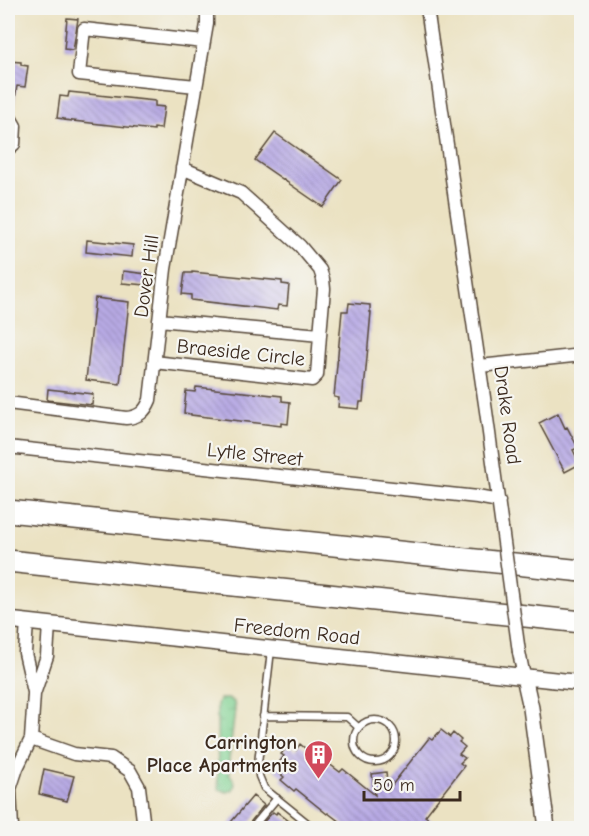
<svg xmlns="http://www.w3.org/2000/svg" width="589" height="836" font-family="'Comic Neue',sans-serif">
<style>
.wetland{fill:url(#wetland-marsh);stroke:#5e7e58;stroke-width:1.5}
.building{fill:url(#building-back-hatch)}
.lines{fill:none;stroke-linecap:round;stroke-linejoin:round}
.service-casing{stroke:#554637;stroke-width:9}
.minor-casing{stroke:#554637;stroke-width:15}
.tertiary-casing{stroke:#554637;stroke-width:18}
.motorway-casing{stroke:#554637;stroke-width:24}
.service{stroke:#fff;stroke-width:6}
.minor{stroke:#fff;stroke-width:12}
.tertiary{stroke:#fff;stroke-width:15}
.motorway{stroke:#fff;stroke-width:21}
.minor-bridge-casing{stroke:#554637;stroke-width:15;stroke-linecap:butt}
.minor-bridge{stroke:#fff;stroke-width:12}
.labels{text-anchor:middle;stroke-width:4.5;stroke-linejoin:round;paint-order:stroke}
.street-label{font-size:20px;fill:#3b2a1e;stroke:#f6f6f2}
.poi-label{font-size:20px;font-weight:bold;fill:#3b2a1e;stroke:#f6f6f2;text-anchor:end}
</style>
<defs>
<pattern id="wetland-marsh" width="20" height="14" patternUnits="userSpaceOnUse" patternTransform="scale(1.5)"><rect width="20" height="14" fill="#82d293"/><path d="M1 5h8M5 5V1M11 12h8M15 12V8" fill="none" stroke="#71b47e"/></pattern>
<pattern id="building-back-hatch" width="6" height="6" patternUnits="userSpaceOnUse" patternTransform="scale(1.5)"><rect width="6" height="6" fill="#b8aae5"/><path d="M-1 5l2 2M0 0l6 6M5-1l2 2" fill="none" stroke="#978bb9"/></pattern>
</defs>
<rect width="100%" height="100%" fill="#f6f6f2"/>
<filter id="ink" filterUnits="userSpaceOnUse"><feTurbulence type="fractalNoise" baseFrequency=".0167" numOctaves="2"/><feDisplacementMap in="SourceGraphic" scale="12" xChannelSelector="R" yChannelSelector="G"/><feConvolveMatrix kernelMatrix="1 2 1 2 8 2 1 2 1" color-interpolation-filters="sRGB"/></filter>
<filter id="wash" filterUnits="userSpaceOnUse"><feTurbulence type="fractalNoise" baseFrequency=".008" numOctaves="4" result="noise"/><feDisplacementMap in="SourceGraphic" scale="24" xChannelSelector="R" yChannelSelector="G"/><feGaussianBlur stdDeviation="1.35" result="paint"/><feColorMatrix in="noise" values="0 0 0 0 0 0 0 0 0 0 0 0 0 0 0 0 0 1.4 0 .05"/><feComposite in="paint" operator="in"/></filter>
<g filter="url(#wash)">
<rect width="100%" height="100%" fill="#ebe2c2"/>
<!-- wetland -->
<path class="wetland" d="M220 699H228L234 702 235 710 229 760 230 775C235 780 236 784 233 790L227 792 219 789 218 783 217 711V704Z"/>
<g id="blocks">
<!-- building -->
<path class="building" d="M67 18 78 19 73 50 64 49Z
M8 61 21 62V65L28 66 25 87 17 86 14 105H8Z
M69 92 155 101V106L164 107 161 129 154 128V130L64 120V119L57 118 60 96 68 97Z
M275 133 342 180 323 207 255 160Z
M87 240 133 245 132 257 86 252Z
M123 271 147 274 146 285 122 283Z
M192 272 282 281V284L289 285 287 306 278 305 277 310 191 300V295L182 294 185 273H192Z
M95 298 129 302 120 384 86 380Z
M349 303 370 305V312H371L363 402H360L359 409 338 407 339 398 334 397 342 311H348Z
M196 387 282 396V401L290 402 288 424 281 423V426L191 415V414L184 413 186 391 195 392Z
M48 389 93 394 92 405 47 400Z
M558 413 565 428 567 427 578 448 573 450 580 464 565 472 539 423Z
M441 730 450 737 453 733 461 740 459 742 465 747 459 754 465 758 460 763 464 766 425 816 442 828H348L328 813 327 814 296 789 294 791 281 780 284 777 274 769 284 756 281 754 289 744 296 750 300 744 306 749 309 746 321 756 320 757 340 772 343 769 375 795 372 774 386 772 388 790 429 738 432 740Z
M44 769 74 776 67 801 39 794Z
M253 796 264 805 248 825 247 828H226Z
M273 812 276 814 277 812 298 828H258Z"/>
</g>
</g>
<g filter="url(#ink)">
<use href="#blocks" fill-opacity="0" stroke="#554637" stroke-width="1.5"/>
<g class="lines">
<defs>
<path id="service" d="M271 650 258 763 259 776 264 788 310 825 308 828
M263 716 347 717 358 727
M354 741a21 21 0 1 1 42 0a21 21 0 1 1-42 0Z
M252 828 277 798"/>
<path id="minor" d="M427 8 486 411 502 528
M196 86 79 74 84 29 204 42
M8 114 15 126 14 144 8 149
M159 320 320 335 324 289 323 279 320 270 300 246 241 193 182 168
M154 362 312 380 317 375 320 335
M480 366 582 355
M8 403 126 418C139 417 145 412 150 400L165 269 207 24V8
M8 447 477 497 499 501
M27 622 25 653 34 692
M519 652 524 677
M31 739 34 694 47 656 49 624
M12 828 10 789 17 768 31 739 74 754 111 758 130 771 139 787 144 828"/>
<path id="tertiary" d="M8 620 582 683
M524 677 531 708 547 828"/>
<path id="motorway" d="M8 511 582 571
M8 561 582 622"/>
</defs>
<!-- service casing -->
<use href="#service" class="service-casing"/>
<!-- minor casing -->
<use href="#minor" class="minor-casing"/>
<!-- tertiary casing -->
<use href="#tertiary" class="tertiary-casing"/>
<!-- motorway casing -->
<use href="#motorway" class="motorway-casing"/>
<!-- service -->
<use href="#service" class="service"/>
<!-- minor -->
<use href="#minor" class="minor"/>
<!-- tertiary -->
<use href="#tertiary" class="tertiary"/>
<!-- motorway -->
<use href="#motorway" class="motorway"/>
<defs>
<path id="minor-bridge" d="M502 528 519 652"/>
</defs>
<!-- minor-bridge casing -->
<use href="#minor-bridge" class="minor-bridge-casing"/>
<!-- minor-bridge -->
<use href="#minor-bridge" class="minor-bridge"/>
</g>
</g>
<!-- icons -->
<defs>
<symbol id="building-pin" viewBox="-11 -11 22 30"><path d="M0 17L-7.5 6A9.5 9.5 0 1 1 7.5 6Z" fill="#d1495b" stroke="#f6f6f2"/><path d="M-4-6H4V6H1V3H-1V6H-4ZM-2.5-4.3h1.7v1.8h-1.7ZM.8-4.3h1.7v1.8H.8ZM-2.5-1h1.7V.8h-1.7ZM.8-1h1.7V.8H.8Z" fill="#fff"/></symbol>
</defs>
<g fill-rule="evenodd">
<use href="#building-pin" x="302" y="738" width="33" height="45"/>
</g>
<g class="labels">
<!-- street labels -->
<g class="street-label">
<text transform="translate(146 276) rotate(-82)" y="7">Dover Hill</text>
<text transform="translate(241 352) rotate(6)" y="7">Braeside Circle</text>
<text transform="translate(508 415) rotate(82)" y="7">Drake Road</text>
<text transform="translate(255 454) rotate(6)" y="7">Lytle Street</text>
<text transform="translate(297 631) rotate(6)" y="7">Freedom Road</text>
</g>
<!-- poi labels -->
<g class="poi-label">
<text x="297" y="749">Carrington<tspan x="297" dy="23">Place Apartments</tspan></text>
</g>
</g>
<!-- margin -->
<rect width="589" height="836" fill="none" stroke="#f6f6f2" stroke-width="30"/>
<!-- scale -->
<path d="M364 791v9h96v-9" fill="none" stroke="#3b2a1e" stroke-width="3"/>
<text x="373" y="791" font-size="18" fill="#3b2a1e" stroke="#f6f6f2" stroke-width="4.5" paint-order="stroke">50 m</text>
</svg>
